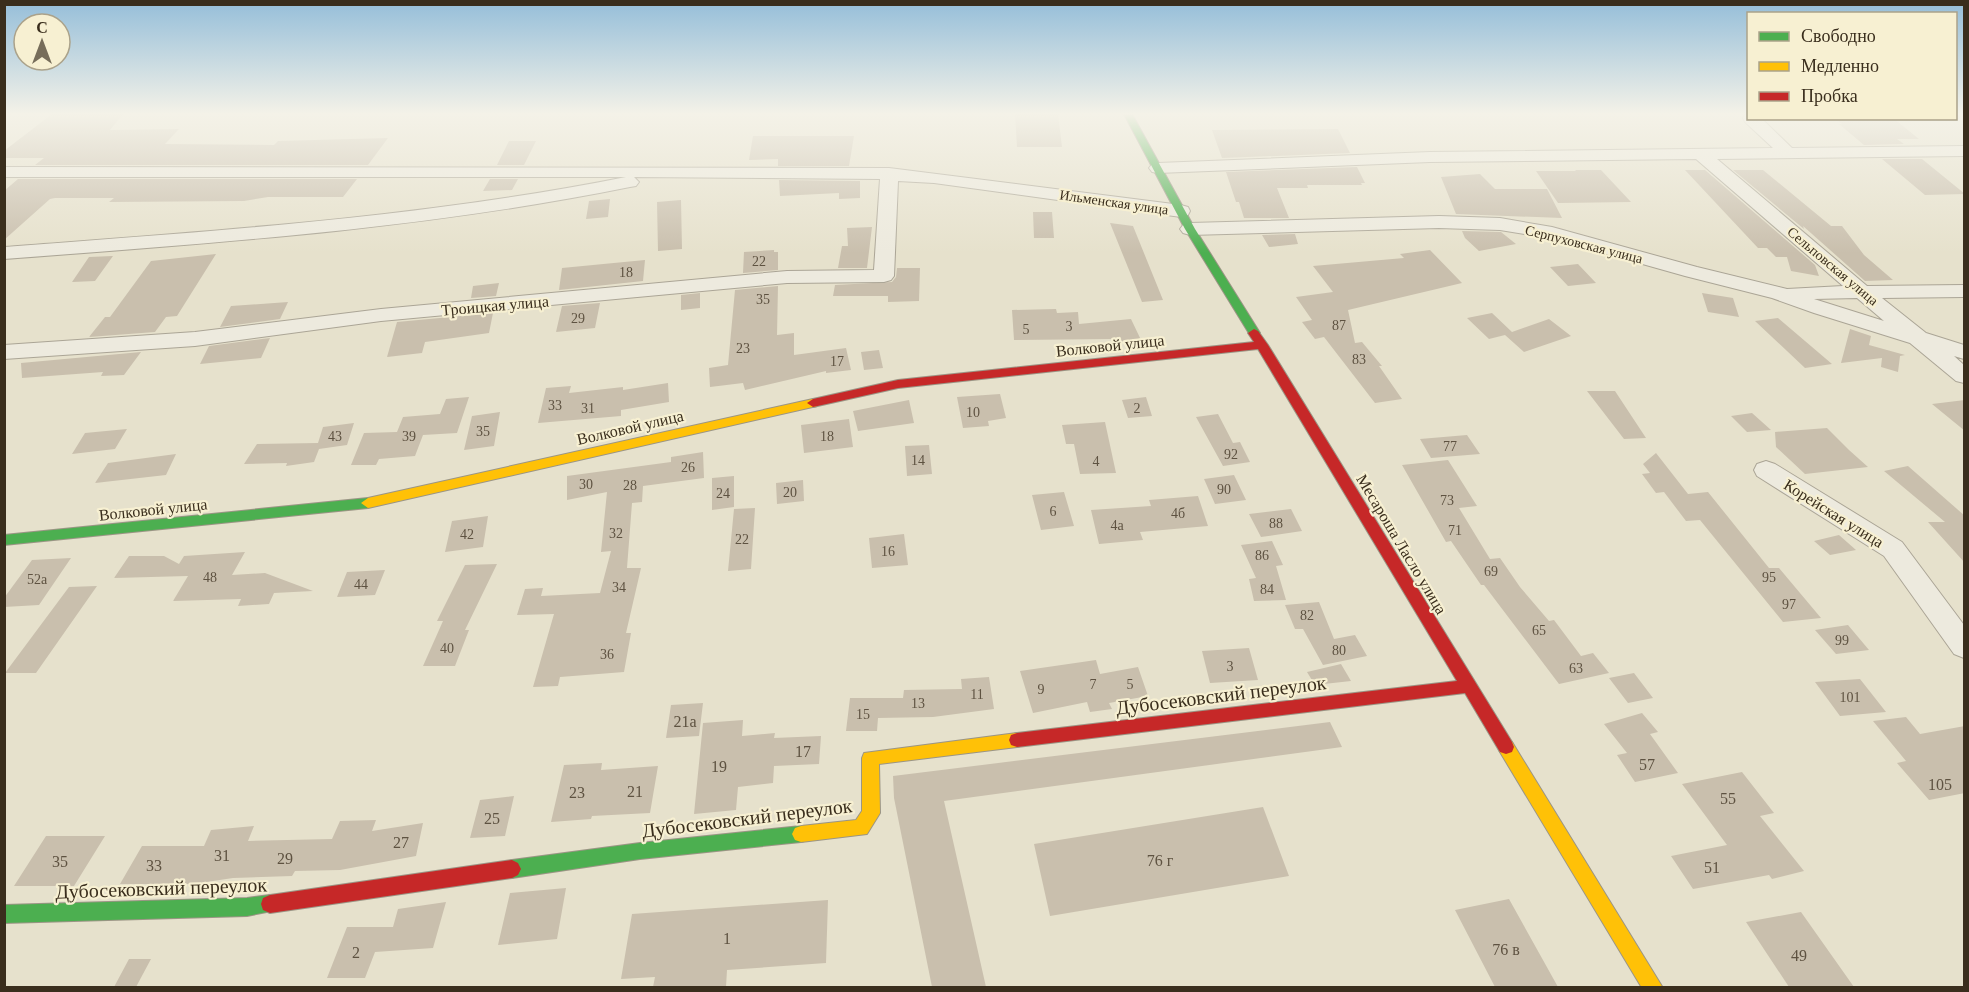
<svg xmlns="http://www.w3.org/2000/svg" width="1969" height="992" font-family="Georgia,serif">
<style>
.building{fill:#c9bfad}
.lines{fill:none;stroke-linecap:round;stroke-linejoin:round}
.street-casing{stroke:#aba596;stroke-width:2}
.fast-casing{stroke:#9b9585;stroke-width:2}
.slow-casing{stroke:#9b9585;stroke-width:2}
.jam-casing{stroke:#9b9585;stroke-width:2}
.street{fill:#edeade;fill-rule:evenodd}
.fast{fill:#4caf50;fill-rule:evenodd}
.slow{fill:#ffc107;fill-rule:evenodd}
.jam{fill:#c62828;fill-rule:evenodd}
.labels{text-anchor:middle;stroke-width:4.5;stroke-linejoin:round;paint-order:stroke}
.far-street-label{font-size:14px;fill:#3a2e1d;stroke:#f7f0d2}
.number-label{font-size:14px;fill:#5e5241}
.street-label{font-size:16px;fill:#3a2e1d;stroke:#f7f0d2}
.near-number-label{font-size:16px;fill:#5e5241}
.near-street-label{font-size:20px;fill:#3a2e1d;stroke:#f7f0d2}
</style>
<rect width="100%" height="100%" fill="#e6e1cc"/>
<!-- building -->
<path class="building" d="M52 114H123L110 130 179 129 165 144 274 145 278 141 388 138 368 165H35L44 158H4V151Z
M1015 114H1058L1062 147H1017Z
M1835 118H1893L1919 139H1897L1904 144 1864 145 1839 124H1842Z
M1338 129 1350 153 1222 158 1212 130Z
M753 136H854L849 166H778V159L749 160Z
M509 141H536L524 165H497Z
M1882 159H1922L1965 194 1925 195Z
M1357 167 1365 183H1361L1362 185H1307L1308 188H1277L1289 218H1244L1239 202H1236L1226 172Z
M1575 170H1601L1631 202 1558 203 1536 171H1576Z
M1685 170H1705L1815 265 1819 276 1791 271 1787 257H1776L1767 248H1758Z
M1733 170H1763L1831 226H1842L1864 255 1893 280 1865 281 1803 226 1804 229Z
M1480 174 1495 189H1547L1562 218 1456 214 1441 177Z
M18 179H357L343 197H268L244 201 109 202 114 198H55L50 199 4 240V191Z
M490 179H518L512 190 483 191Z
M779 180 860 181V198L839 199V193L780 196Z
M610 199 608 217 586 219 589 201Z
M681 200 682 249 658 251 657 202Z
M1033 212H1052L1054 238H1034Z
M1110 223 1133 226 1163 300 1142 302Z
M872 227 867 268H838L842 246H848L847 228Z
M1462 231 1501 232 1516 244 1479 251 1465 238Z
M1295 234 1298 244 1269 247 1262 235Z
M774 250V252H778V270L743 273 744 252Z
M1430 250 1462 283 1348 310 1355 343 1362 342 1382 366H1379L1402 399 1375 403 1324 337 1315 339 1302 322 1312 320 1296 297 1333 292 1313 266 1404 258 1400 254Z
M216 254 177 316 166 317 155 332 89 337 105 317H110L151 261Z
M113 256 95 281 72 282 89 257Z
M645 260 643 281 559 290 562 268Z
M1578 264 1596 283 1568 286 1550 267Z
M897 268H920L919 301 888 302V296H833L835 285 892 282 896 277Z
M499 283 496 296 471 298 473 286Z
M778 286 777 335 794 333V355L846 348 851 370 826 373V371L745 390 743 383 710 387 709 368 728 365 735 290Z
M700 293V308L681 310V295Z
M1702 293 1733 298 1739 317 1708 312Z
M288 302 280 319 220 327 231 306Z
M600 303 595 328 556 332 562 306Z
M1056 309 1057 313 1078 312 1079 324 1131 319 1141 340 1114 342 1113 339 1014 340 1012 310Z
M493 313 489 333 425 342 422 353 387 357 397 322Z
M1492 313 1512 332 1549 319 1571 336 1524 352 1505 335 1489 339 1467 318Z
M1778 318 1832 364 1805 368 1755 321Z
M1850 329 1871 336 1869 345 1905 355 1900 356 1898 372 1881 367 1882 358 1841 363Z
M270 338 261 358 200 364 209 346Z
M879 350 883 368 864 370 861 352Z
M141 352 124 375 101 376 103 372 22 378 21 363Z
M668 383 669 402 621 410V416L538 423 546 388 571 386 569 393 623 387V390Z
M1587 391H1615L1646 438 1624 439Z
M1000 394 1006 418 988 421 989 426 963 428 957 397Z
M469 397 457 433 423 435 415 456 379 459 376 465H351L364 433 397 432 403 417 440 414 446 399Z
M1146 397 1152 416 1128 418 1122 400Z
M909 400 914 423 858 431 853 411Z
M1965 400V431L1932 404Z
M500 412 494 446 464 450 472 416Z
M1752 413 1771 430 1747 432 1731 416Z
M1218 414 1233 443 1240 442 1250 462 1223 466 1196 417Z
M849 419 853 447 804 453 801 425Z
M1105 422 1116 473 1080 474 1074 444H1066L1062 425Z
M354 423 347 445 319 449 314 462 286 466 287 463 244 464 257 444 318 443 323 427Z
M1827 428 1849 450 1868 467 1805 474 1776 447 1775 432Z
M127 429 115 449 72 454 85 433Z
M1467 435 1480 454 1431 458 1420 439Z
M929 445 932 474 907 476 905 446Z
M703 452 704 478 643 486 642 502 632 503 627 568H641L626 633H631L624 672 560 677 558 686 533 687 554 614 517 615 525 589 543 588 541 596 600 593 611 551 601 552 607 492 567 500V476L671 462V457Z
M1656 453 1688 494 1708 492 1769 568H1779L1821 618 1783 622 1700 520 1686 521 1664 492 1656 493 1642 474 1650 473 1643 464Z
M176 454 166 475 95 483 108 463Z
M1448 460 1477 506 1459 508 1490 559 1500 558 1520 587 1549 621 1554 620 1581 656 1593 653 1609 673 1559 684 1484 585H1481L1451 541 1446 542 1402 465Z
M1908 466 1965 516V563L1928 522H1945L1884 471Z
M1234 475 1246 500 1215 504 1204 479Z
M734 476V507L712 510V478Z
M803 480 804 501 777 504 776 483Z
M1064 492 1074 526 1041 530 1032 495Z
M1198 496 1208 526 1140 532 1143 540 1099 544 1091 510 1151 506 1149 500Z
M755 508 751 569 728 571 734 509Z
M1291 509 1302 531 1261 537 1249 514Z
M488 516 483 547 445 552 452 521Z
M904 534 908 565 872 568 869 538Z
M1839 535 1856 550 1830 555 1814 541Z
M1272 541 1283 565 1276 566 1286 600 1254 601 1249 579 1256 578 1241 545Z
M245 552 232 575 265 573 313 591 274 593 269 604 238 606 241 599 173 601 188 576 114 578 129 556H164L179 564 184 556Z
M71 558 39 605 4 607V598L32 560Z
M497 564 465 630H469L455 666H423L443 621H437L465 565Z
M385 570 375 595 337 597 347 572Z
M97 586 36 673H5L69 587Z
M1319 602 1334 639 1355 635 1367 656 1323 665 1303 629H1295L1285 605Z
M1848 625 1869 650 1836 654 1815 630Z
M1249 648 1258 680 1210 683 1202 651Z
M1096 660 1100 674 1138 667 1148 696 1109 703 1112 709 1090 712 1087 702 1033 713 1020 671Z
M1341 664 1351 681 1315 685 1307 672Z
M1634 673 1653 698 1628 703 1609 678Z
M989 677 994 709 933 717 878 718 877 731H846L850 698H903L904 690 962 689 961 679Z
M1860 679 1886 712 1840 716 1815 682Z
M703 703 699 736 666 738 671 705Z
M1642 713 1658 732 1650 734 1678 773 1635 782 1617 755 1627 753 1604 724Z
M1906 717 1920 734 1965 726V793L1929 800 1897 763 1906 761 1873 721Z
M743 720 742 736 775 733 774 738 821 736 819 764 774 766 773 783 738 787 736 810 694 814 703 723Z
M1330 722 1342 747 944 801 986 987H932L894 798 893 776Z
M602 763 601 770 658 766 650 813 592 816 591 819 551 822 564 765Z
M1742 772 1774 813 1760 816 1804 871 1772 879 1769 875 1693 889 1671 856 1727 845 1682 784Z
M514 796 505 836 470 838 480 800Z
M1263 807 1289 876 1050 916 1034 844Z
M376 820 372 831 423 823 416 856 340 870 295 871 292 876 233 878 193 884H120L142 846H204L211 830 254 826 248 841 332 839 340 821Z
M46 836H105L74 886H14Z
M566 888 557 939 498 945 510 893Z
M1509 899 1558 987H1495L1455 910Z
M828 900 826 963 727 970 726 987H653L655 977 621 979 632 914Z
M446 902 433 948 375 952 365 978H327L347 927H393L398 909Z
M1801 912 1854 987H1789L1746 922Z
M129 959H151L136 987H114Z"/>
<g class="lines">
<defs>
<path id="street" d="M1745 114H1748V118H1761L1792 148 1964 146V156L1717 159 1867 286 1964 285V297L1882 298 1926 333 1964 345V359L1954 356 1964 365V383L1956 381 1910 343 1814 313 1772 298 1685 276 1550 238 1500 230 1439 228 1190 235 1183 233 1180 229 1183 225 1190 223 1439 216 1500 218 1552 227 1697 267 1787 289 1843 286 1696 159 1430 162 1158 173 1152 172 1149 168 1152 164 1158 163 1430 152 1773 148 1745 122 1743 118ZM1857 298 1884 321 1814 299Z
M4 167 889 168 1181 205 1188 207 1190 211 1188 215 1181 217 934 183 898 181 894 276 891 280 884 282 787 283 381 321 195 346 4 359V345L195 332 381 309 787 271 874 270 880 179 634 177 639 182 636 186 630 187C423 229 214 243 4 259V247C213 231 420 218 626 177H4Z
M1766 461 1775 464 1902 542 1964 625V658L1954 654 1884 556 1757 476 1754 470 1757 464Z"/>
<path id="fast" d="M1124 114H1132L1195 229 1260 333 1258 335H1250L1185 229Z
M368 498 375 503 368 508 4 545V535Z
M801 826 807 828 810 834 807 840 801 842 640 859 512 878 506 875 503 869 506 863 512 860 640 843Z
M270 895 277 898 279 904 277 910 247 916 4 923V905L247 898Z"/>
<path id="slow" d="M813 399 817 400 819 403 817 406 368 508 361 503 368 498Z
M1017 733 1023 735 1025 740 1023 745 1017 747 879 764 880 813 867 834 801 842 795 840 792 834 795 828 801 826 856 820 862 811V758L864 753Z
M1506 740 1512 742 1663 988H1642L1500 752 1498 747 1500 742Z"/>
<path id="jam" d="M1254 329 1258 331 1268 345 1512 742 1514 747 1512 752 1506 754 1500 752 1465 693 1017 747 1011 745 1009 740 1011 735 1017 733 1457 681 1258 349 898 388 813 407 807 403 813 399 898 380 1254 342 1248 333Z
M512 860 518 863 521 869 518 875 512 878 270 913 263 910 261 904 263 898 270 895Z"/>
</defs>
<!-- street casing -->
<use href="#street" class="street-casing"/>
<!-- fast casing -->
<use href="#fast" class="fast-casing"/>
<!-- slow casing -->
<use href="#slow" class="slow-casing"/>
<!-- jam casing -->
<use href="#jam" class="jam-casing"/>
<!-- street -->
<use href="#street" class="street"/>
<!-- fast -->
<use href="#fast" class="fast"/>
<!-- slow -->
<use href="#slow" class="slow"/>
<!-- jam -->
<use href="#jam" class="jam"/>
</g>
<!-- sky -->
<linearGradient id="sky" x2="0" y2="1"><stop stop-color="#95bed9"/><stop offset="0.45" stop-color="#f4f2e8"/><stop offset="1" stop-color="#f4f2e8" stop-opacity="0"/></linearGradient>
<rect width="1969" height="253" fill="url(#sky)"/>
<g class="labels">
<!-- far-street labels -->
<g class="far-street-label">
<text transform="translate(1114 202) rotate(8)" y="5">Ильменская улица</text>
<text transform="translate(1584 244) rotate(14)" y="5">Серпуховская улица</text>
<text transform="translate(1833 266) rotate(40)" y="5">Сельповская улица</text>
</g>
<!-- number labels -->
<g class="number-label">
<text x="759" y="266">22</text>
<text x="626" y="277">18</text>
<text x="763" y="304">35</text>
<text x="578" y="323">29</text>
<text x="1339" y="330">87</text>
<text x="1069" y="331">3</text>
<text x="1026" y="334">5</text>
<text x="743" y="353">23</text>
<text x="1359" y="364">83</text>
<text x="837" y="366">17</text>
<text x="555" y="410">33</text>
<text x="588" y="413">31</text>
<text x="1137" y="413">2</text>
<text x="973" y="417">10</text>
<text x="483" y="436">35</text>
<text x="335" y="441">43</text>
<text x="409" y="441">39</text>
<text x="827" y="441">18</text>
<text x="1450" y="451">77</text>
<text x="1231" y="459">92</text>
<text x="918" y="465">14</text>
<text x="1096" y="466">4</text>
<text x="688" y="472">26</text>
<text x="586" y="489">30</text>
<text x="630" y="490">28</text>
<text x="1224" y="494">90</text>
<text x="790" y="497">20</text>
<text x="723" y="498">24</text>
<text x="1447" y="505">73</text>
<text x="1053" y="516">6</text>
<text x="1178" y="518">4б</text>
<text x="1276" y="528">88</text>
<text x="1117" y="530">4а</text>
<text x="1455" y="535">71</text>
<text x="616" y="538">32</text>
<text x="467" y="539">42</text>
<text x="742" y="544">22</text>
<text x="888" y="556">16</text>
<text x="1262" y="560">86</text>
<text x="1491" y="576">69</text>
<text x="210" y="582">48</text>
<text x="1769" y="582">95</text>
<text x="37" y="584">52а</text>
<text x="361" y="589">44</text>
<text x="619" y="592">34</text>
<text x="1267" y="594">84</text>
<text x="1789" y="609">97</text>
<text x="1307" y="620">82</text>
<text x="1539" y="635">65</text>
<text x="1842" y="645">99</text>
<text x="447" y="653">40</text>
<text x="1339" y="655">80</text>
<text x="607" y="659">36</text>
<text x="1230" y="671">3</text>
<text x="1576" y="673">63</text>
<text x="1093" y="689">7</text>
<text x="1130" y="689">5</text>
<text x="1041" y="694">9</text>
<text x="977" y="699">11</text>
<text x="1850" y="702">101</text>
<text x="918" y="708">13</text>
<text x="863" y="719">15</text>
</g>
<!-- street labels -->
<g class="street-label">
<text transform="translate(495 305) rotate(-5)" y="6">Троицкая улица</text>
<text transform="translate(1110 345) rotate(-6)" y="6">Волковой улица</text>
<text transform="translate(630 427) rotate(-13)" y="6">Волковой улица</text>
<text transform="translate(153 509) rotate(-6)" y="6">Волковой улица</text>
<text transform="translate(1834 513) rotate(32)" y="6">Корейская улица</text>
<text transform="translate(1402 544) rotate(59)" y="6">Месароша Ласло улица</text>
</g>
<!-- near-number labels -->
<g class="near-number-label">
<text x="685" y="727">21а</text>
<text x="803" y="757">17</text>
<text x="1647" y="770">57</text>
<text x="719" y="772">19</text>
<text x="1940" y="790">105</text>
<text x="635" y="797">21</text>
<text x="577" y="798">23</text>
<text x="1728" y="804">55</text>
<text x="492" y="824">25</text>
<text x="401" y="848">27</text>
<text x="222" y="861">31</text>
<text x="285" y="864">29</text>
<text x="1160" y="866">76 г</text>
<text x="60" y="867">35</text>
<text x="154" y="871">33</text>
<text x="1712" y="873">51</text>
<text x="727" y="944">1</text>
<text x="1506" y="955">76 в</text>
<text x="356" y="958">2</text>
<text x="1799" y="961">49</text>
</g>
<!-- near-street labels -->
<g class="near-street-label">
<text transform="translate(1221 695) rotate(-7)" y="7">Дубосековский переулок</text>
<text transform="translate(747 818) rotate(-7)" y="7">Дубосековский переулок</text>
<text transform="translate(161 888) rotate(-2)" y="7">Дубосековский переулок</text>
</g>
</g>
<!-- border -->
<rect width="1969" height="992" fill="none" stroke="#3a2e1d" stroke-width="12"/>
<!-- legend -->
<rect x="1747" y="12" width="210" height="108" fill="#f7f0d2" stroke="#aba28a" stroke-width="1.5"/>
<rect x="1759" y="32" width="30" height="9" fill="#4caf50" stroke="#aba28a" stroke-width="1.5"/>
<text x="1801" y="42" font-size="18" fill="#3a2e1d">Свободно</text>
<rect x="1759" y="62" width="30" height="9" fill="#ffc107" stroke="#aba28a" stroke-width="1.5"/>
<text x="1801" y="72" font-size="18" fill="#3a2e1d">Медленно</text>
<rect x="1759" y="92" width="30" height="9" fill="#c62828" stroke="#aba28a" stroke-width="1.5"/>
<text x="1801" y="102" font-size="18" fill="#3a2e1d">Пробка</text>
<!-- north arrow -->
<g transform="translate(42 42)"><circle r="28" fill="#f7f0d2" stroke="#aba28a" stroke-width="1.5"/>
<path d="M0-4.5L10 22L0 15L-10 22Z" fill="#766d5a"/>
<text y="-9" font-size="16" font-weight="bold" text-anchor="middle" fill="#3a2e1d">С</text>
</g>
</svg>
